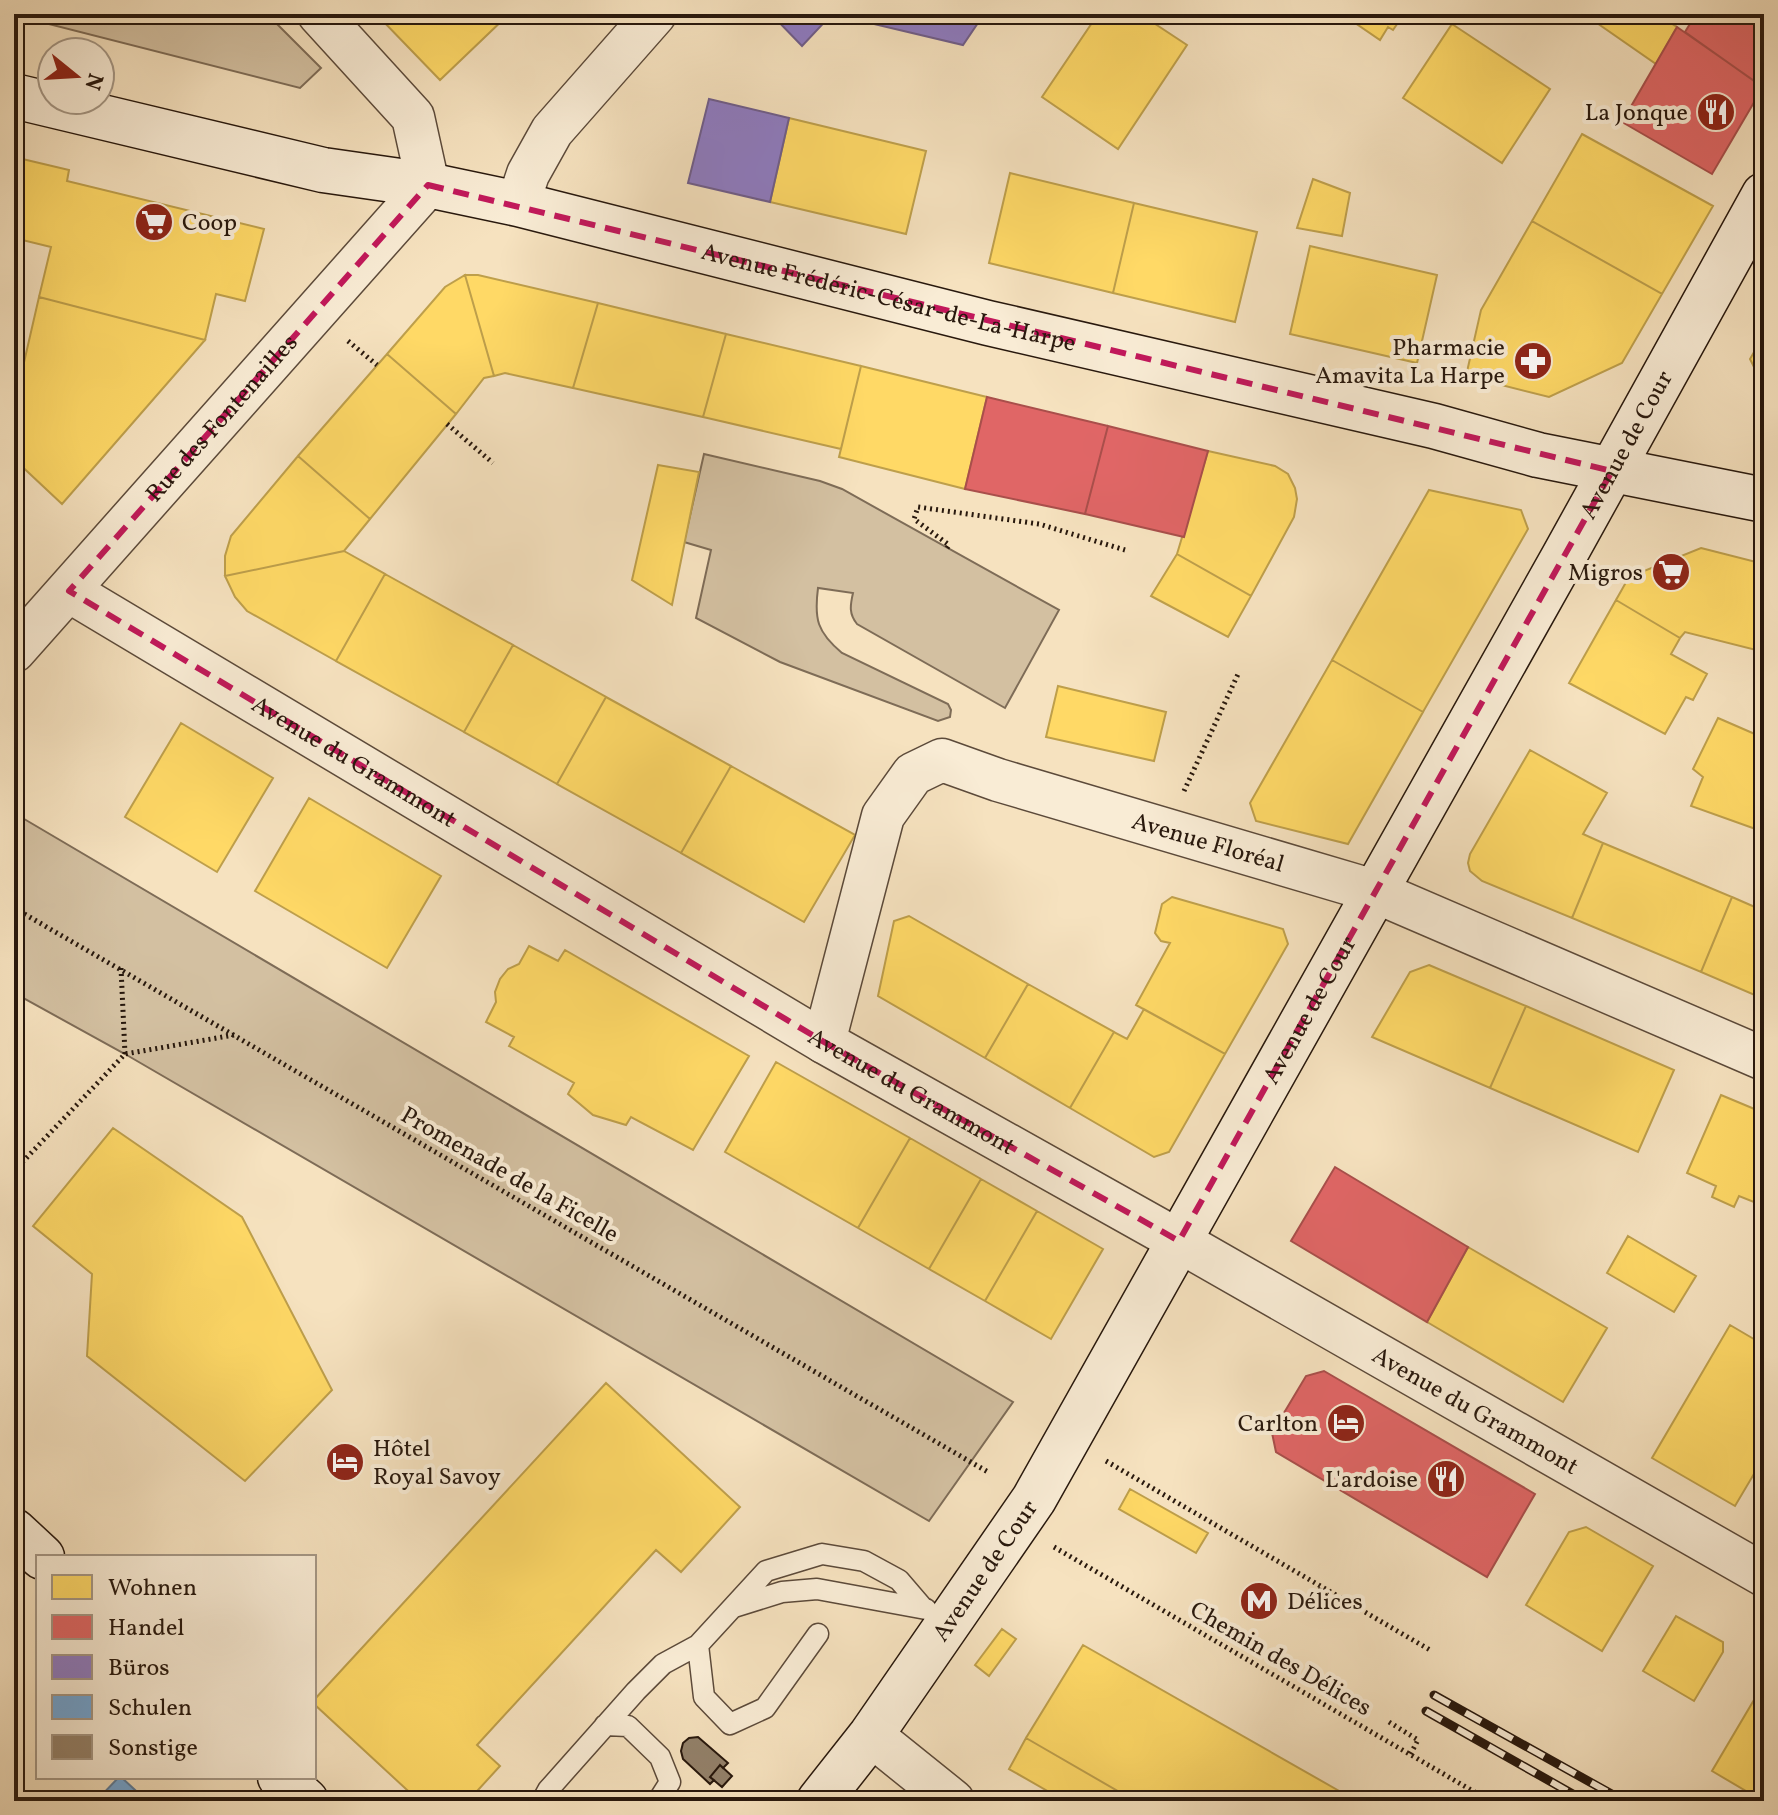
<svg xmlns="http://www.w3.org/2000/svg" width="1778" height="1815" font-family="Vollkorn,serif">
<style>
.green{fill:#d3c0a1;stroke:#7e6c57;stroke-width:2}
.homes{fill:#ffd966;stroke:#be9f4b;stroke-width:2}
.shops{fill:#e06666;stroke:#a94f4b;stroke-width:2}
.offices{fill:#8e7cc3;stroke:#6f5e8c;stroke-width:2}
.schools{fill:#6fa8dc;stroke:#5a7d9e;stroke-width:2}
.building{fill:#93816a;stroke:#28180d;stroke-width:2}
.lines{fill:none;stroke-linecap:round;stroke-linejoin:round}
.lane-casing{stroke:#5c4a3a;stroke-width:23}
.street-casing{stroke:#5c4a3a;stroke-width:45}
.secondary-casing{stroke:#28180d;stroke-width:47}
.path{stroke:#28180d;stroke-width:5;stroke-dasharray:2 4;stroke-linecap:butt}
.lane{stroke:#f9ecd5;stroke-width:20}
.street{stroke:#f9ecd5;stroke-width:42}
.secondary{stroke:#f9ecd5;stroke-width:44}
.rail-casing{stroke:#28180d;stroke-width:9}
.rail{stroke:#f9ecd5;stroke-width:6;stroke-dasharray:18;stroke-linecap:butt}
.marked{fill:none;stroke:#c2185b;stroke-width:6;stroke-dasharray:16 10;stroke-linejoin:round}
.labels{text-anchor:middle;stroke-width:8;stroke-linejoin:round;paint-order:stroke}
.poi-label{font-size:24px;fill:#28180d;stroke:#f9ecd5;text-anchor:end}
.street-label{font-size:24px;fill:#28180d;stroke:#f9ecd5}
</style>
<rect width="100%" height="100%" fill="#f6e2bf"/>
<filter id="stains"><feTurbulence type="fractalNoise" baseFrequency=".0025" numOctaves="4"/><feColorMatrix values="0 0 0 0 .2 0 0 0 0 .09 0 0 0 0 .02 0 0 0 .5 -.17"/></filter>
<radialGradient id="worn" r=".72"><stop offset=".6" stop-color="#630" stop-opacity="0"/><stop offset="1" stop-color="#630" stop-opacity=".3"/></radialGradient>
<!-- green -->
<path class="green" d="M39 14H267L321 68 300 88 33 20Z
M704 454 820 481 842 489 1059 610 1005 708 857 624C849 614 850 606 853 593L818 588C814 619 817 632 842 653L948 704 951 710 950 717 938 721 780 662 696 618 711 550 684 542Z
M14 813 1013 1402 929 1521 125 1054 14 993Z"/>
<!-- homes -->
<path class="homes" d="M384 14H509L440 80 380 18Z
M1098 14H1140L1187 45 1118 149 1042 97Z
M1342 14H1404L1393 30 1388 27 1380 40Z
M1584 14H1656L1677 27 1656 64Z
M1452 24 1550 89 1502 163 1403 98Z
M789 118 926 151 906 234 770 202Z
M1582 134 1713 206 1662 294 1532 221Z
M14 157 69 170 67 181 264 229 245 301 216 294 205 340 39 297 51 247 14 238Z
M1010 173 1134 203 1113 293 989 263Z
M1313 179 1350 193 1342 236 1297 228Z
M1134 203 1257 232 1235 322 1113 293Z
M1532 221 1662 294 1622 363 1549 397 1466 376 1481 310Z
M1310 246 1437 275 1417 363 1290 334Z
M465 275 494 376 484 378 456 414 387 354 445 287Z
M465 275H478L598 303 573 388 505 373 494 376Z
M39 297 205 340 62 504 14 459V406Z
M598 303 726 334 703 417 573 388Z
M726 334 861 366 841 449 703 417Z
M1764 335V387L1750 359Z
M387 354 456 414 370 519 298 456Z
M861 366 987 397 965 489 839 457Z
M1208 451 1275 466 1288 474 1295 488 1297 499 1294 517 1251 596 1177 554Z
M298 456 370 519 344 551 225 576V556L231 536Z
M658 465 699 472 672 605 632 580Z
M1429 490 1521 510 1528 529 1423 712 1332 660Z
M1701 548 1764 564V652L1685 632 1680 638 1616 600 1629 577Z
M344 551 385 574 336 661 247 611 235 597 225 576Z
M1177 554 1251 596 1228 637 1151 596Z
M385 574 513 645 464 732 336 661Z
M1616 600 1680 638 1671 654 1707 674 1693 700 1686 697 1665 734 1569 683Z
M513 645 606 697 557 784 464 732Z
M1332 660 1423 712 1348 844 1256 821 1250 803Z
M1058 686 1166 712 1154 761 1046 737Z
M606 697 731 766 681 853 557 784Z
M1718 718 1764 738V832L1691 806 1703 777 1693 769Z
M181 723 273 778 217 872 125 817Z
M1530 750 1607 793 1583 834 1603 843 1572 918 1482 881 1470 871 1468 863 1470 854Z
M731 766 855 835 804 922 681 853Z
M309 798 441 876 387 968 255 891Z
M1603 843 1732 897 1701 972 1572 918Z
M1172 897 1283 929 1288 944 1225 1054 1136 1005 1170 943 1161 941 1155 933 1162 904Z
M1732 897 1764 911V999L1701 972Z
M909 916 1028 984 985 1058 878 996 894 921Z
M529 946 558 961 565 950 749 1056 693 1150 631 1117 626 1125 593 1115 568 1094 574 1083 509 1046 514 1037 486 1022 496 1002 495 992 500 979 508 969 519 964Z
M1429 965 1526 1006 1490 1088 1372 1037 1410 972Z
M1028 984 1114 1032 1070 1108 985 1058Z
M1526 1006 1674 1070 1638 1152 1490 1088Z
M1144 1009 1225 1054 1169 1152 1154 1157 1070 1108 1114 1032 1127 1039Z
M776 1062 910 1138 858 1228 725 1152Z
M1721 1095 1764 1113V1206L1739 1196 1734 1207 1712 1197 1716 1186 1687 1173Z
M113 1128 242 1217 332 1390 245 1481 87 1356 92 1274 33 1226Z
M910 1138 981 1179 929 1269 858 1228Z
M981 1179 1037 1211 985 1301 929 1269Z
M1037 1211 1103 1249 1051 1339 985 1301Z
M1628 1236 1696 1276 1674 1312 1607 1273Z
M1468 1247 1607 1328 1563 1402 1427 1322Z
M1730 1325 1764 1345V1457L1735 1506 1652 1458Z
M606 1383 740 1507 681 1572 656 1550 477 1745 500 1766 468 1801H419L314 1704V1700Z
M1130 1489 1208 1533 1196 1553 1119 1509Z
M1586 1527 1653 1566 1602 1651 1526 1605 1569 1532Z
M1676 1616 1723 1642V1652L1694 1701 1643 1671Z
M1002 1629 1016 1639 989 1676 975 1665Z
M1083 1645 1348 1796 1345 1801H1135L1026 1738Z
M1764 1683V1801H1763L1712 1771Z
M1026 1738 1135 1801H1065L1009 1769Z"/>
<!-- shops -->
<path class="shops" d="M1696 14H1764V88L1685 32Z
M1677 27 1763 87 1712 174 1622 122Z
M987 397 1108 426 1085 514 965 489Z
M1108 426 1208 451 1184 537 1085 514Z
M1335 1167 1468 1247 1427 1322 1291 1241Z
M1324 1371 1535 1494 1487 1577 1276 1452 1272 1433 1306 1376Z"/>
<!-- offices -->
<path class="offices" d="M771 14H984L963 45 832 14 802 46Z
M709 99 789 118 770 202 688 183Z"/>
<!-- schools -->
<path class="schools" d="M119 1777H121L147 1801H96Z"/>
<!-- building -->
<path class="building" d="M698 1737 728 1763 723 1768 720 1765 710 1777 714 1780 710 1784 683 1759 681 1751 683 1743 689 1738Z
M720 1765 732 1776 722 1787 710 1777Z"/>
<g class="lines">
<defs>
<path id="lane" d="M734 1607 782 1592 817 1589 926 1609
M818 1634 765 1708 730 1724 704 1697 698 1645 766 1571 822 1554 864 1561 899 1580 923 1608
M605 1725 628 1726 660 1757 670 1782 658 1801
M542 1801 548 1790 636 1691 663 1664 698 1645"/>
<g id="street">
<path d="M518 204 528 174 552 131 655 14"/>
<path id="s1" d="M69 591 824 1042 1179 1241 1764 1575"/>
<path id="s2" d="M14 651 428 185 413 117 319 14"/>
<path id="s3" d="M824 1042 883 816 913 774 942 760 998 780 1374 891 1764 1059"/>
<path d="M871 1735 953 1801"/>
</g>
<g id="secondary">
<path id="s4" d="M14 96 323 170 428 185 518 204 988 323 1434 426 1538 455 1764 500"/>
<path d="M14 1531 42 1557"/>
<path d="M280 1777 306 1801"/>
<path id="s5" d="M819 1801 871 1735 1034 1499 1564 556 1764 195"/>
</g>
</defs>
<!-- lane casing -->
<use href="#lane" class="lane-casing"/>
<!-- street casing -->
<use href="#street" class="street-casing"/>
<!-- secondary casing -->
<use href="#secondary" class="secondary-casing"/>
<!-- path -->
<path class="path" d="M348 341 377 365
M447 424 493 463
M947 548 949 545 914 519 918 507 1039 524 1125 550
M1184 791 1239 672
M14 908 988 1472
M121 968 125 1054
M14 1171 125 1054 234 1035
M1106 1461 1430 1650
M1054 1547 1490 1801
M1317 1595 1322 1587
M1389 1722 1418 1740 1410 1755"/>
<!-- lane -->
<use href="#lane" class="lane"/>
<!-- street -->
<use href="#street" class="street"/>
<!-- secondary -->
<use href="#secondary" class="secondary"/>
<defs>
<path id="rail" d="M1434 1695 1624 1801
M1426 1711 1585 1801"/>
</defs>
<!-- rail casing -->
<use href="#rail" class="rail-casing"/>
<!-- rail -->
<use href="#rail" class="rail"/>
</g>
<!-- marked area -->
<path class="marked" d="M428 185 1612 471 1179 1241 824 1042 69 591Z"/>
<!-- icons -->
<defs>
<symbol id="restaurant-disc" viewBox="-11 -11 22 22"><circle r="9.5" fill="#8f2418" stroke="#f9ecd5"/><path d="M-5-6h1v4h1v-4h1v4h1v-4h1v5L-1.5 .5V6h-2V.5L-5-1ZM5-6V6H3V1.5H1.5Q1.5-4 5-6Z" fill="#fff"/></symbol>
<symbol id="supermarket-disc" viewBox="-11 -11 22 22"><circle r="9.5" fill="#8f2418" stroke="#f9ecd5"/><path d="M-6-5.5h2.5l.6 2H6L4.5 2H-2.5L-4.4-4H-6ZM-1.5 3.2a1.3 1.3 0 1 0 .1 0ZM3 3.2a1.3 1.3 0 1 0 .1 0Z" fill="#fff"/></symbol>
<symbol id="pharmacy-disc" viewBox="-11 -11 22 22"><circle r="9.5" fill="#8f2418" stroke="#f9ecd5"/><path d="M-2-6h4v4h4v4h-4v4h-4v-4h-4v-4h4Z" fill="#fff"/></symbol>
<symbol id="hotel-disc" viewBox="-11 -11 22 22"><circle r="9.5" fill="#8f2418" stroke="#f9ecd5"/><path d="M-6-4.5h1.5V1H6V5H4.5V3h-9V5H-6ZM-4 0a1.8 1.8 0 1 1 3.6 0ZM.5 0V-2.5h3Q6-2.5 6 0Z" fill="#fff"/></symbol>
<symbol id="metro-disc" viewBox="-11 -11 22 22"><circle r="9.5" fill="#8f2418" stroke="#f9ecd5"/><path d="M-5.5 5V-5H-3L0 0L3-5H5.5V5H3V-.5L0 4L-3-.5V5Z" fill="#fff"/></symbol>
</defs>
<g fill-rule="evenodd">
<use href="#restaurant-disc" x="1694" y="90" width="44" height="44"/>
<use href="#supermarket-disc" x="132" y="200" width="44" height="44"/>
<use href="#pharmacy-disc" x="1511" y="339" width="44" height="44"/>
<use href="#supermarket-disc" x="1649" y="550" width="44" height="44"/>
<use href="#hotel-disc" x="1324" y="1401" width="44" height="44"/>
<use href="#hotel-disc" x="323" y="1440" width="44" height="44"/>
<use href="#restaurant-disc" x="1424" y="1457" width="44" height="44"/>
<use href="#metro-disc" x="1237" y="1579" width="44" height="44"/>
</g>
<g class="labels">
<!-- poi labels -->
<g class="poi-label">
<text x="1688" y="120">La Jonque</text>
<text x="182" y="230" text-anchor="start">Coop</text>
<text x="1505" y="355">Pharmacie<tspan x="1505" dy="28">Amavita La Harpe</tspan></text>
<text x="1643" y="580">Migros</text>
<text x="1318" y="1431">Carlton</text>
<text x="373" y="1456" text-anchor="start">Hôtel<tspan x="373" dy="28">Royal Savoy</tspan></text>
<text x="1418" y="1487">L'ardoise</text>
<text x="1287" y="1609" text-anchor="start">Délices</text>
</g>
<!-- street labels -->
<g class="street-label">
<text dy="8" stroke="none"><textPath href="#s4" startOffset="898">Avenue Frédéric-César-de-La-Harpe</textPath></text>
<text dy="8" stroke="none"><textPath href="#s2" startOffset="312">Rue des Fontenailles</textPath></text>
<text dy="8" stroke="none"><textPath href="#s5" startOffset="1580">Avenue de Cour</textPath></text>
<text dy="8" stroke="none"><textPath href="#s1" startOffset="332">Avenue du Grammont</textPath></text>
<text dy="8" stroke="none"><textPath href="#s3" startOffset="596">Avenue Floréal</textPath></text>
<text dy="8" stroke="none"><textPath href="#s5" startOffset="932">Avenue de Cour</textPath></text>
<text dy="8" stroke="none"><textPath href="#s1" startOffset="980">Avenue du Grammont</textPath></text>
<text transform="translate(510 1174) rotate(30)" y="8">Promenade de la Ficelle</text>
<text dy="8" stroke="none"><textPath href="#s1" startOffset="1628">Avenue du Grammont</textPath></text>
<text dy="8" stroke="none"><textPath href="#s5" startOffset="284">Avenue de Cour</textPath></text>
<text transform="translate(1281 1658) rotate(30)" y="8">Chemin des Délices</text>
</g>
</g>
<!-- margin -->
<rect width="1778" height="1815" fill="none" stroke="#f6e2bf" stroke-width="48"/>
<rect x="16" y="16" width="1746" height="1783" fill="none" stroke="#28180d" stroke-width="4"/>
<rect x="24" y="24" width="1730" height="1767" fill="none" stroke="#28180d" stroke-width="2"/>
<!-- legend -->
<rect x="36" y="1555" width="280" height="224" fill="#f9ecd5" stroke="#a59785" stroke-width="2"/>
<rect x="52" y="1575" width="40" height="24" fill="#ffd966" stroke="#a59785" stroke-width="2"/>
<text x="108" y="1595" font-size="24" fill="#28180d">Wohnen</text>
<rect x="52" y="1615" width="40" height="24" fill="#e06666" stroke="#a59785" stroke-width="2"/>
<text x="108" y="1635" font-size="24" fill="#28180d">Handel</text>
<rect x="52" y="1655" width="40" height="24" fill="#8e7cc3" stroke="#a59785" stroke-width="2"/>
<text x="108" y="1675" font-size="24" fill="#28180d">Büros</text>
<rect x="52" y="1695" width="40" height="24" fill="#6fa8dc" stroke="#a59785" stroke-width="2"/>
<text x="108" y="1715" font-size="24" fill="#28180d">Schulen</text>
<rect x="52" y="1735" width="40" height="24" fill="#93816a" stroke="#a59785" stroke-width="2"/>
<text x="108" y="1755" font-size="24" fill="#28180d">Sonstige</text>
<!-- north arrow -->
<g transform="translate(76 76) rotate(108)"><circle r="38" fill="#f9ecd5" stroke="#a59785" stroke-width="2"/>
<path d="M0-6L14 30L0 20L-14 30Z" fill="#8f2418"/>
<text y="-12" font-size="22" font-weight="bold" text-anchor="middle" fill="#28180d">N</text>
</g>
<rect width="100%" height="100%" filter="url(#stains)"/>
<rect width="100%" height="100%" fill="url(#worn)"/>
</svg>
